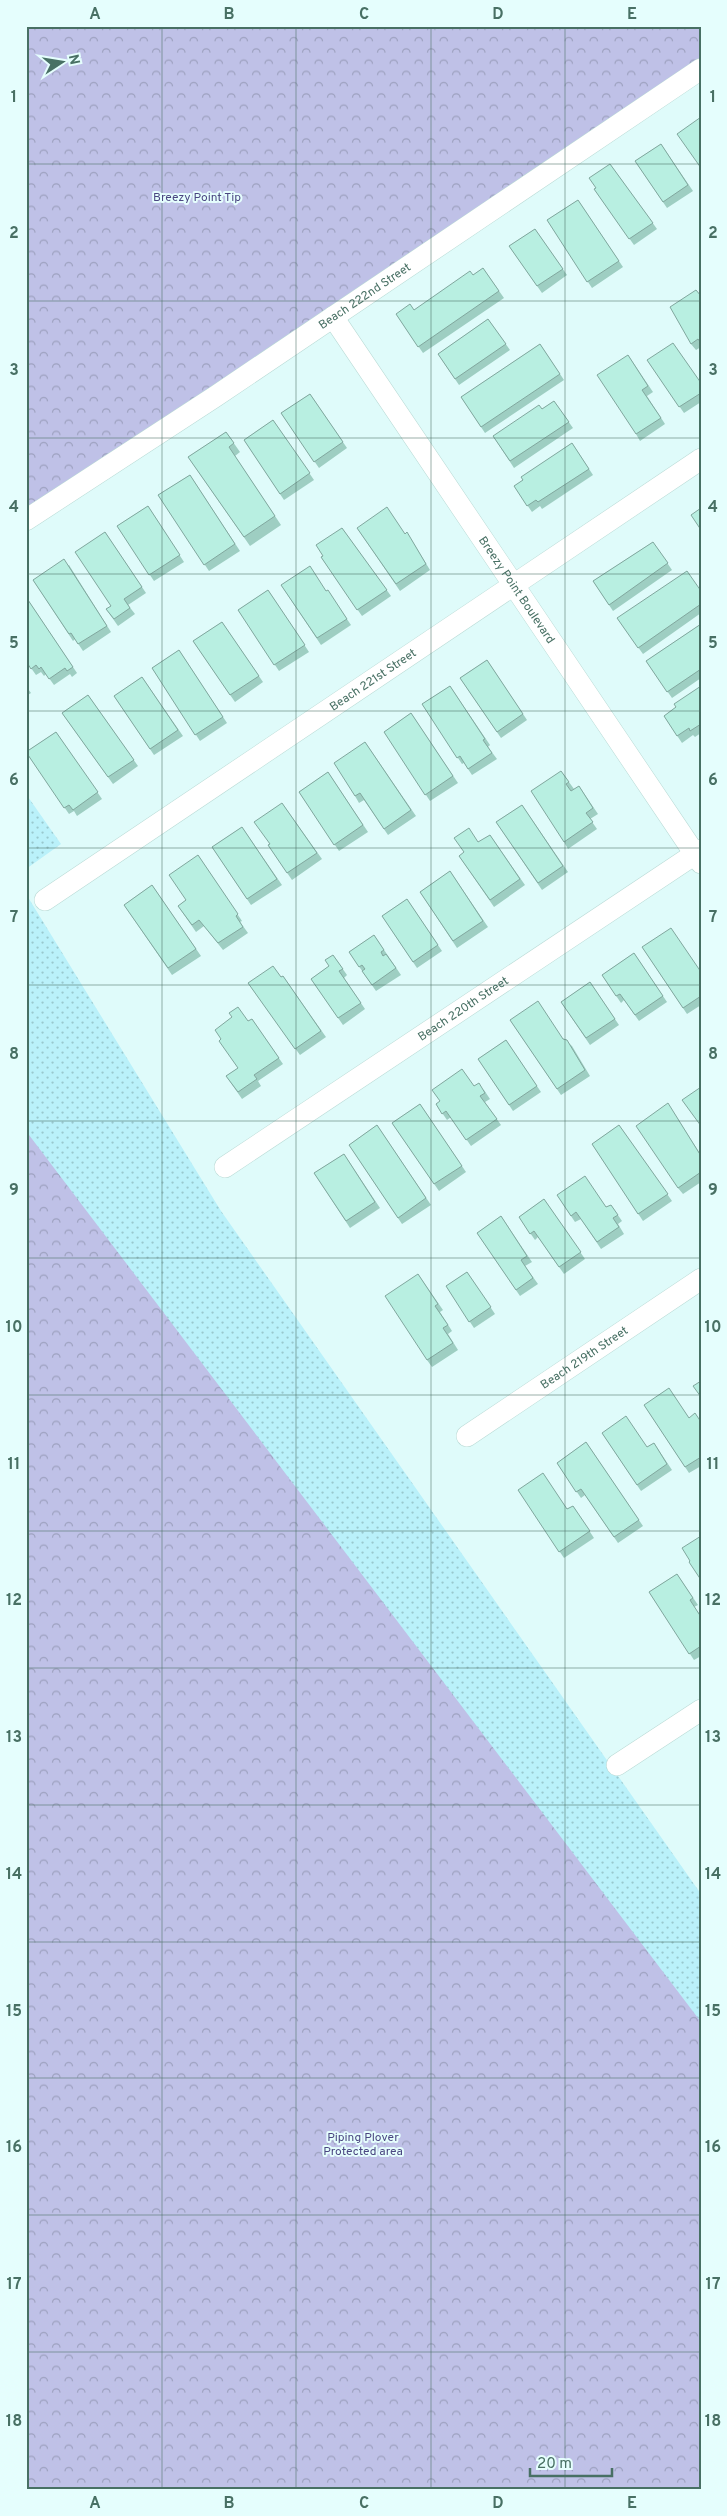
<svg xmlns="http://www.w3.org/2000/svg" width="727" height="2516" font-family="Overpass,sans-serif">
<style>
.sand{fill:url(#sand-dots)}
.park{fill:url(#park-crowns)}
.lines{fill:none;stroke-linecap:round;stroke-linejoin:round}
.minor-casing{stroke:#badbd6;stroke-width:22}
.minor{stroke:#fff;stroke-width:21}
.wall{fill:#9ecec2}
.building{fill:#b8efe1;stroke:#81a79e}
.grid{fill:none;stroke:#487064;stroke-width:1;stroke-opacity:0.55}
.labels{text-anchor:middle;stroke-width:4;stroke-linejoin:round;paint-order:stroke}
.park-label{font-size:12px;fill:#4a4681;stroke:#e5fefd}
.street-label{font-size:12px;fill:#487064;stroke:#e5fefd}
.neatline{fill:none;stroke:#487064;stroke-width:2}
.grid-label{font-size:16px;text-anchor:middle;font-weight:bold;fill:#487064}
</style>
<defs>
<pattern id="sand-dots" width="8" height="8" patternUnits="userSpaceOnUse" patternTransform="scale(1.25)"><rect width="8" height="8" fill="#baf1fa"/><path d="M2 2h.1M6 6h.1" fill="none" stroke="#99c8ce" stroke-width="1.8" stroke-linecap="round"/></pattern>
<pattern id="park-crowns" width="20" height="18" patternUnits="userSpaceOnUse" patternTransform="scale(1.25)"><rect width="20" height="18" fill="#bfc1e7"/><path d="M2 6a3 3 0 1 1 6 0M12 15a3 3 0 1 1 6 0" fill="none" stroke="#9da1bf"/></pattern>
</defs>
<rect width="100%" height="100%" fill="#dffbfa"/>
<!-- sand -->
<path class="sand" d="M26 794 61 844 26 869Z
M26 894 221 1211 701 1894V2490H26Z"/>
<!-- park -->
<path class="park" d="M26 26H701V65L26 516Z
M26 1131 701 2022V2490H26Z"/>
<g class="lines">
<defs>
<g id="minor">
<path id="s1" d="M333 317 701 863"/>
<path id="s2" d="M26 520 216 396 701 69"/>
<path id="s3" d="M45 900 701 459"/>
<path id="s4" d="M225 1167 701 850"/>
<path id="s5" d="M467 1436 701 1279"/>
<path d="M617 1765 701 1710"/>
</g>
</defs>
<!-- minor casing -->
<use href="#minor" class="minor-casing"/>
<!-- minor -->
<use href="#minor" class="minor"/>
</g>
<!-- wall -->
<path class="wall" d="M661 144 693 191 667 208 635 161Z
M610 164 657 229 634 245 594 189 596 188Z
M578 200 623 267 592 288 547 220Z
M535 229 567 275 542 293 509 246Z
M483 268 504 298 423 353 396 314 414 310 473 275Z
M701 296V347L696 350 691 344Z
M488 319 510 350 459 385 438 354Z
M540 344 564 380 485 433 461 397Z
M628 355 653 392 647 396 665 424 640 441 636 434Z
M647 360 701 383V402L684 413Z
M310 394 347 448 319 468 281 413Z
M554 401 573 428 514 468 493 436 542 409Z
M273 420 314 480 284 500 244 440Z
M226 432 240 452 235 456 281 525 250 546 188 457Z
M572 443 593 475 542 509 540 506 532 512 514 486 523 480Z
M190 475 240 551 209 571 158 495Z
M148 506 184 562 154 581 117 526Z
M342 528 391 596 362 616 321 557 323 556Z
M357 528 411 539 430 570 400 591Z
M105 532 146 593 128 605 135 614 118 626 106 609 111 606Z
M653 542 672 570 613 611 593 581Z
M69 565 111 632 83 651 75 639 73 641 33 580Z
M281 585 326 591 332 597 351 625 321 645Z
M268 590 309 652 279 671 238 610Z
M701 591V613L643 654 617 618Z
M26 597 77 673 72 677 70 674 54 685 46 674 44 676 41 672 36 675 26 661Z
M222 622 263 682 235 702 193 641Z
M701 624V678L672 698 646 661Z
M179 650 227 723 200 741 152 668Z
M487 660 527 720 501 738 460 678Z
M142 677 183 736 154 755 114 696Z
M26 686 31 693 26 696Z
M450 686 490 745 488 747 497 759 472 775 464 763 462 764 422 704Z
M701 686V733L695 737 693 735 682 743 664 716 676 707Z
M88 695 138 766 113 784 62 713Z
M411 713 458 783 430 801 384 732Z
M56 732 102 799 77 816 74 811 69 814 26 752Z
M365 742 416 816 388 835 364 800 359 803 355 796Z
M561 771 574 789 571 791 579 786 598 814 590 819 597 829 568 849 564 842Z
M328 772 368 832 339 851 299 792Z
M282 803 322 859 292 880 268 845 270 844Z
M522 805 568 872 542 890 496 822Z
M242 827 282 885 251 905 212 847Z
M490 835 525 885 494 907 459 856Z
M198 855 242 921 240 922 248 933 223 950 204 926 196 932 178 906 186 900Z
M450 871 488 927 457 948 420 892Z
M152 885 201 956 172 975 124 905Z
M407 899 442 951 417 968 382 916Z
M374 935 401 975 376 991 349 952Z
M642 947 701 972V1005L687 1014Z
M634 953 667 1002 639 1021 624 1000 621 1003 602 975Z
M333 955 347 975 344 978 365 1009 343 1025 311 979 329 966Z
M283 976 326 1037 300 1055 248 983 281 977Z
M590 982 619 1025 590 1045 561 1002Z
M252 1019 283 1064 258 1081 261 1086 242 1099 226 1076 238 1068 221 1039Z
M510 1020 564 1039 572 1046 590 1076 561 1095Z
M506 1040 541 1092 513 1111 478 1059Z
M474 1086 484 1090 490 1099 485 1102 501 1125 471 1146 451 1117 447 1120 436 1104Z
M420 1104 466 1172 439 1191 392 1123Z
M672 1110 701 1155V1182L683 1194 678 1188Z
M377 1125 431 1205 402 1224 349 1145Z
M619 1125 672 1201 643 1221 592 1144Z
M344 1154 380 1208 350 1228 314 1173Z
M557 1195 606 1207 611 1205 622 1221 618 1224 624 1234 601 1249 581 1219 575 1222Z
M544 1199 585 1259 564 1274 538 1237 535 1240 519 1217Z
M501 1216 532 1262 525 1266 538 1284 520 1296 477 1233Z
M467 1272 495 1314 474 1328 446 1286Z
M418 1274 443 1310 440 1312 452 1331 448 1334 458 1350 432 1367 427 1360Z
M644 1405 701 1421V1466L689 1473Z
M602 1433 647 1447 654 1443 672 1470 641 1491Z
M586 1442 643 1526 618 1543 585 1495 581 1498 557 1463Z
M518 1490 567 1509 573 1506 594 1538 564 1558Z
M677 1574 698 1605 694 1607 701 1616V1656L694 1660 649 1592Z"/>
<!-- building -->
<path class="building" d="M701 117V168L677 134Z
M661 144 688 185 663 202 635 161Z
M610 164 653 223 629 239 594 189 596 188 589 178Z
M578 200 619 261 587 282 547 220Z
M535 229 563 269 537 286 509 246Z
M483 268 499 291 418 347 396 314 410 304 414 310 470 271 473 275Z
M696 290 701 296V343L698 339 691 344 670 307Z
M488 319 506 344 455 379 438 354Z
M673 343 701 383V393L679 407 647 360Z
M540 344 560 374 481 427 461 397Z
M628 355 648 386 642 390 661 418 636 434 597 375Z
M310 394 343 442 314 462 281 413Z
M554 401 569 422 510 461 493 436 539 405 542 409Z
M273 420 310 473 280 494 244 440Z
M226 432 234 443 229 447 275 516 244 537 188 457Z
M572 443 589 469 538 502 536 500 527 506 514 486 523 480 521 477Z
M190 475 235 544 204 565 158 495Z
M148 506 180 555 149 575 117 526Z
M387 507 405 534 407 532 426 564 396 584 357 528Z
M701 508V530L691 515Z
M342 528 387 590 357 610 321 557 323 556 316 545Z
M105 532 142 587 124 599 130 608 114 619 106 609 111 606 75 552Z
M653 542 668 563 609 605 593 581Z
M64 559 107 626 78 644 71 633 69 634 33 580Z
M310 566 326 591 328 590 347 619 317 638 281 585Z
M687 571 701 591V604L638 648 617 618Z
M268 590 305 645 274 665 238 610Z
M26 597 73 667 67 671 65 668 49 679 41 667 39 669 36 665 31 669 26 661Z
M222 622 259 676 230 695 193 641Z
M701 624V669L667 692 646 661Z
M179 650 223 717 195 735 152 668Z
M487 660 523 714 497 732 460 678Z
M142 677 178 730 150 749 114 696Z
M450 686 485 739 483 740 492 753 468 769 460 756 457 758 422 704Z
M701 686V724L690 731 689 728 677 736 664 716 676 707 674 704Z
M88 695 134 760 108 777 62 713Z
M411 713 453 776 425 795 384 732Z
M56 732 98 792 73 810 69 805 64 808 26 752Z
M365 742 411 810 384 829 360 793 355 796 334 763Z
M561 771 569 782 566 784 571 791 579 786 593 808 586 813 593 822 564 842 531 791Z
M328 772 363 825 334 845 299 792Z
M282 803 317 853 287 873 268 845 270 844 254 822Z
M522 805 563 866 538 883 496 822Z
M242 827 277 879 247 899 212 847Z
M469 828 478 842 490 835 520 879 490 900 459 856 464 852 454 838Z
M198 855 238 914 236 916 243 927 218 943 199 920 192 925 178 906 186 900 169 875Z
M450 871 483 921 453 941 420 892Z
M152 885 196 949 168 968 124 905Z
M407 899 438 945 413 962 382 916Z
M671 928 701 972V996L683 1008 642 947Z
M374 935 384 950 381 952 383 956 386 954 396 968 372 985 362 971 365 969 362 965 359 967 349 952Z
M634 953 663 996 635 1015 620 994 616 996 602 975Z
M333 955 343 969 339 971 361 1003 338 1018 311 979 329 966 325 960Z
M273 966 281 977 283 976 321 1031 295 1049 248 983Z
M590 982 615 1019 586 1038 561 1002Z
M538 1001 563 1039 567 1040 585 1070 557 1089 510 1020Z
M238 1007 248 1021 252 1019 279 1058 254 1075 257 1079 238 1092 226 1076 238 1068 219 1041 221 1039 215 1030 232 1017 229 1013Z
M506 1040 537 1086 509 1105 478 1059Z
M462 1069 474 1086 479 1083 485 1093 480 1096 497 1119 466 1140 446 1111 442 1114 436 1104 440 1101 432 1090Z
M701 1087V1126L682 1100Z
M668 1103 701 1156V1172L678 1188 636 1126Z
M420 1104 462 1166 434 1184 392 1123Z
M377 1125 426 1198 398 1218 349 1145Z
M619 1125 668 1194 638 1214 592 1144Z
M344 1154 375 1202 346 1221 314 1173Z
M585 1176 606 1207 611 1205 618 1215 613 1218 619 1227 597 1242 576 1212 571 1216 557 1195Z
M544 1199 581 1252 559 1267 534 1231 530 1234 519 1217Z
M501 1216 527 1256 521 1260 533 1278 516 1290 477 1233Z
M467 1272 491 1307 469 1322 446 1286Z
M418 1274 438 1304 435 1306 448 1325 443 1328 453 1343 427 1360 385 1296Z
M701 1381V1397L693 1386Z
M669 1388 689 1418 695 1413 701 1422V1457L685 1467 644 1405Z
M626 1416 647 1447 654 1443 667 1464 637 1485 602 1433Z
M586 1442 639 1520 614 1537 581 1489 576 1492 557 1463Z
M543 1473 567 1509 573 1506 590 1531 559 1552 518 1490Z
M701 1536V1580L689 1562 690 1561 682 1548Z
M677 1574 693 1598 690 1600 701 1617V1646L689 1654 649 1592Z"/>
<!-- grid -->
<path class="grid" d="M162 26V2490M296 26V2490M431 26V2490M565 26V2490M26 164H701M26 301H701M26 438H701M26 574H701M26 711H701M26 848H701M26 985H701M26 1121H701M26 1258H701M26 1395H701M26 1531H701M26 1668H701M26 1805H701M26 1942H701M26 2078H701M26 2215H701M26 2352H701"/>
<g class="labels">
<!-- park labels -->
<g class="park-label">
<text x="197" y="201">Breezy Point Tip</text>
<text x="363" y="2141">Piping Plover<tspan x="363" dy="14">Protected area</tspan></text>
</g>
<!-- street labels -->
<g class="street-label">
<text dy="4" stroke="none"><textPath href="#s2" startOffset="406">Beach 222nd Street</textPath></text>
<text dy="4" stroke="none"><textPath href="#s1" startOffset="329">Breezy Point Boulevard</textPath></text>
<text dy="4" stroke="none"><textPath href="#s3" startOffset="395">Beach 221st Street</textPath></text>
<text dy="4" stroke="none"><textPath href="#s4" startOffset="286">Beach 220th Street</textPath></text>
<text dy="4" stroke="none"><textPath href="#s5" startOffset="141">Beach 219th Street</textPath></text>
</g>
</g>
<!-- border -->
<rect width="727" height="2516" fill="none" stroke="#e5fefd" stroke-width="55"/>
<!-- north arrow -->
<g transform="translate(62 62) rotate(78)" stroke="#e5fefd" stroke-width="4" paint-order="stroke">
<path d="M0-4L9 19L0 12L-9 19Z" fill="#487064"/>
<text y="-8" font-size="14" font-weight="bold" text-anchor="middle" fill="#487064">N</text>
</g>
<!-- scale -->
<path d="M530 2468v8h82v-8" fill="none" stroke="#487064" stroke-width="2.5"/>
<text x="537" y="2468" font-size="15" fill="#487064" stroke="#e5fefd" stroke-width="4" paint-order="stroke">20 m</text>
<rect x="28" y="28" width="672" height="2460" class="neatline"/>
<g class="grid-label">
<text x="95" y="19">A</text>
<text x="229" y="19">B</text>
<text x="364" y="19">C</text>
<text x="498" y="19">D</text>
<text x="632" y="19">E</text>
<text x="14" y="102">1</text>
<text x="713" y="102">1</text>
<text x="14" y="238">2</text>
<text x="713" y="238">2</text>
<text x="14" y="375">3</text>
<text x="713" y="375">3</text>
<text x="14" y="512">4</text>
<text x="713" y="512">4</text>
<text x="14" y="648">5</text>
<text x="713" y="648">5</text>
<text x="14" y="785">6</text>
<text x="713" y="785">6</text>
<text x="14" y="922">7</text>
<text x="713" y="922">7</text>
<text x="14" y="1059">8</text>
<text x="713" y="1059">8</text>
<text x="14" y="1195">9</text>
<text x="713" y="1195">9</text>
<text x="14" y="1332">10</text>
<text x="713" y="1332">10</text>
<text x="14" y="1469">11</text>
<text x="713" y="1469">11</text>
<text x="14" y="1605">12</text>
<text x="713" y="1605">12</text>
<text x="14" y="1742">13</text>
<text x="713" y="1742">13</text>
<text x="14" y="1879">14</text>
<text x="713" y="1879">14</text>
<text x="14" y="2016">15</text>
<text x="713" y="2016">15</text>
<text x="14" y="2152">16</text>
<text x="713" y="2152">16</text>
<text x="14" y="2289">17</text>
<text x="713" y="2289">17</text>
<text x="14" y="2426">18</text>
<text x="713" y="2426">18</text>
<text x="95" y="2508">A</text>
<text x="229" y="2508">B</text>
<text x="364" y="2508">C</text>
<text x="498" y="2508">D</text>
<text x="632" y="2508">E</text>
</g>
</svg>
